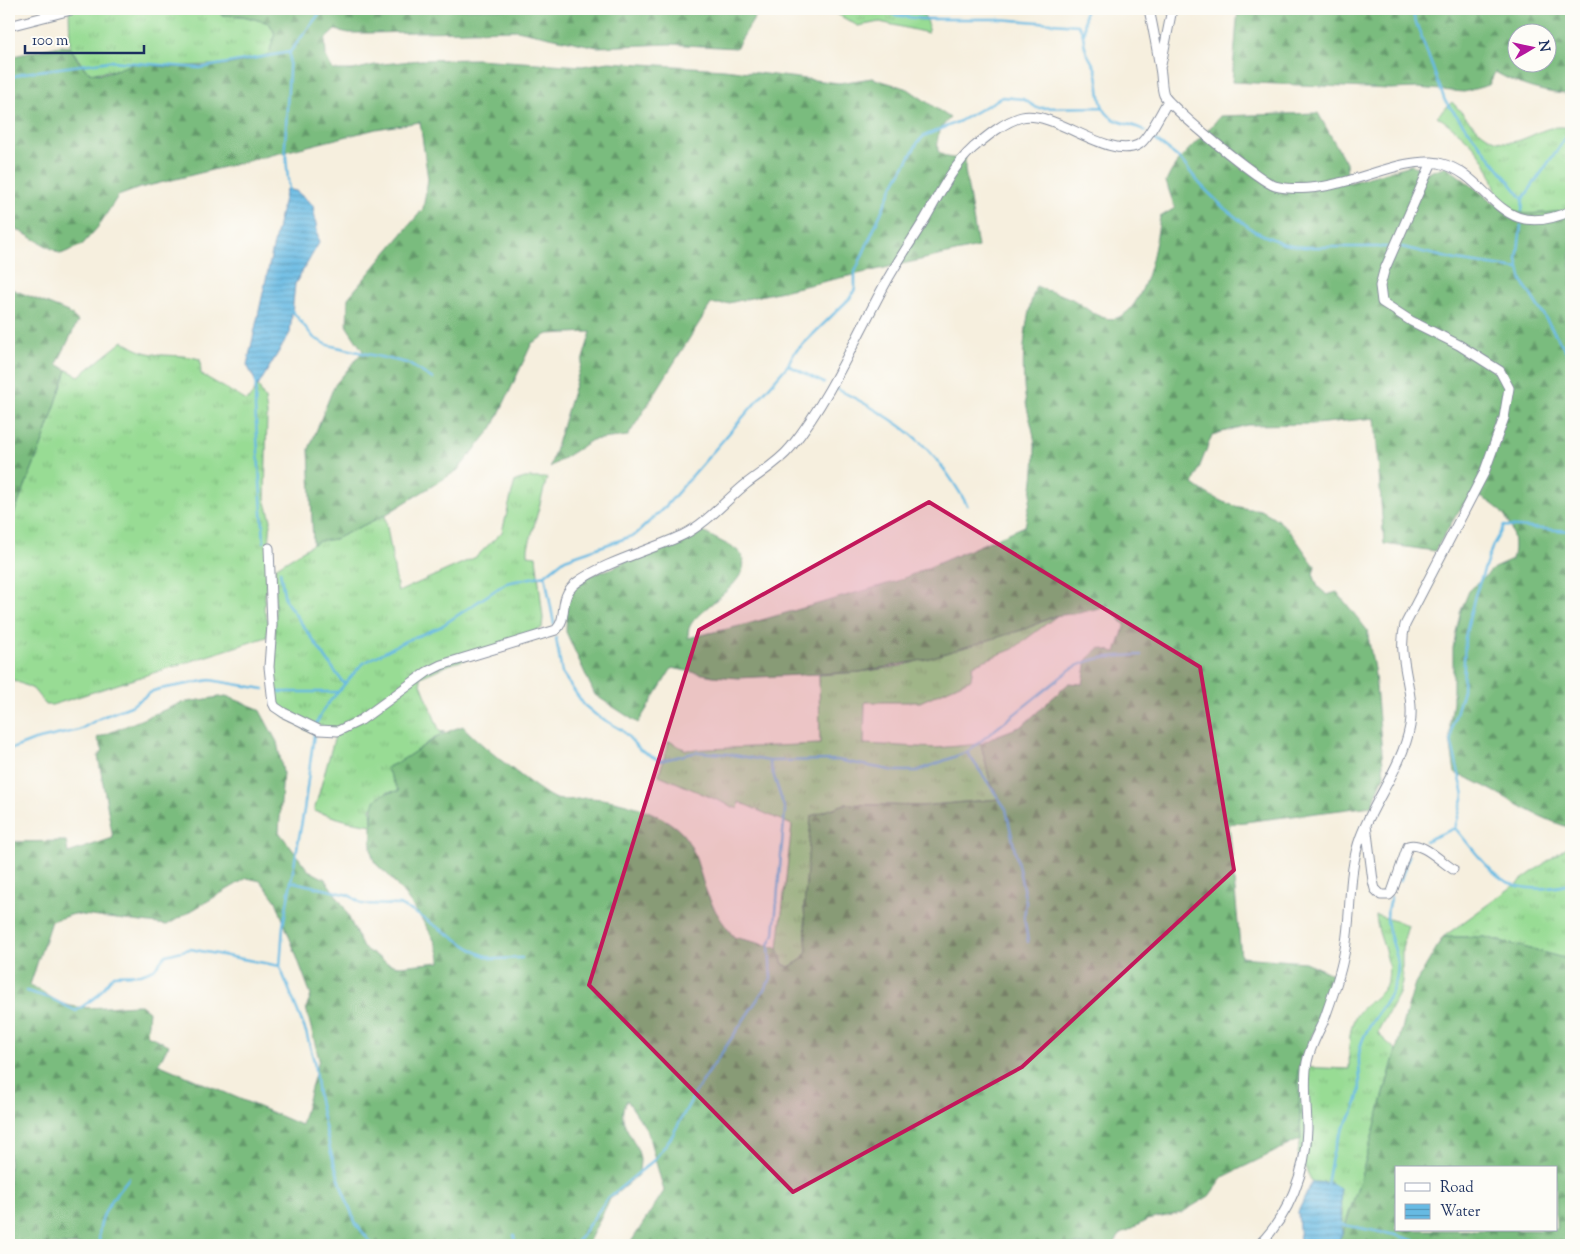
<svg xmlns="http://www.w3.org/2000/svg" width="1580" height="1254" font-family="'Sorts Mill Goudy',serif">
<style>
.grass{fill:url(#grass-tufts);stroke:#5a8679}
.forest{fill:url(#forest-firs);stroke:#4a766e;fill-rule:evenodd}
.water{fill:url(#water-rules);stroke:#4174a0}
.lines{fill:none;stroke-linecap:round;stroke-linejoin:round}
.stream{stroke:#67bae3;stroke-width:2.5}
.minor-casing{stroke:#888f9e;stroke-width:11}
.minor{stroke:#fff;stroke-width:9}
.marked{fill:#c2185b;fill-opacity:0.2;stroke:#c2185b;stroke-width:4;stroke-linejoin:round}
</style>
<defs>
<pattern id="grass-tufts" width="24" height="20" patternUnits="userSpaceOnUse" patternTransform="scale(1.25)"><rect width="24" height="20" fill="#98dc94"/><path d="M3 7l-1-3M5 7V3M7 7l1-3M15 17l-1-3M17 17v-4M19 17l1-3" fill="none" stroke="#82bd82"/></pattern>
<pattern id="forest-firs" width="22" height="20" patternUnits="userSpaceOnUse" patternTransform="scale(1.25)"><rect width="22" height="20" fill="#7abc7e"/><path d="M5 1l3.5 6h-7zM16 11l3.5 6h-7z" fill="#63996a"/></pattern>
<pattern id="water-rules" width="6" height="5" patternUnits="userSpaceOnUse" patternTransform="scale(1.25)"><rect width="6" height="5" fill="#67bae3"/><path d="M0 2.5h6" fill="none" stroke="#5498bb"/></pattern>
</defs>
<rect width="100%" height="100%" fill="#fdfcf7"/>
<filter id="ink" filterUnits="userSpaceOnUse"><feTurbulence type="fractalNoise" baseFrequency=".02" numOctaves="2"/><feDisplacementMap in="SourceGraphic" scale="10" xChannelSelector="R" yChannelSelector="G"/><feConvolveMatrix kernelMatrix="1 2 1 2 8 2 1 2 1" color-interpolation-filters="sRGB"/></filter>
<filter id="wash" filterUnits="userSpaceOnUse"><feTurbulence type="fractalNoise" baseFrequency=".0096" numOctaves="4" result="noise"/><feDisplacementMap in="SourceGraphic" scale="20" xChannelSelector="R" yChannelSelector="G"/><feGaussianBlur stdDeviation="1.12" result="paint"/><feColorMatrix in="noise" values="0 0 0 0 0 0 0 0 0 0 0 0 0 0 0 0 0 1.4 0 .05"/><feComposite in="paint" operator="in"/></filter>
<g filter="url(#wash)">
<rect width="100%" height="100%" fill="#f6efde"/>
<!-- grass -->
<path class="grass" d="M69 9H219L221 15 243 16 269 23 275 33 269 54 253 61 226 64 167 67 134 63 122 69 93 73 86 70 70 47Z
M828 9H921L928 23V33L880 22 858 26Z
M1452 102C1472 123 1491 152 1523 139 1542 132 1549 124 1571 128V211L1526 214 1498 206C1493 160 1473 141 1437 116Z
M123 341C152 362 169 351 200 359L201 374 247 401 258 386 265 399 267 414 265 499 271 520 264 610 268 620 267 637 52 705H46L33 689 9 678V526L44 439 67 370 79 376Z
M525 478H547L528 548V555L536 556 543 618 542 628 503 648 451 664 420 677 421 684 440 732 445 731 401 761 386 768 399 791 387 792 371 808 372 825 348 821 314 811 335 736C307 735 296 725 275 709V568L318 541 335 539 385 515 398 592 476 557 502 532 515 481Z
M1058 615 1013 649 973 665 971 679 920 702H865L864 744 936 748 981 744 990 781 999 799 921 806 845 804 812 816 804 908 807 951 801 960 789 967 783 964 778 948 792 825 739 802 738 809 659 775 669 741 686 750 820 744 819 675 860 672 901 666 1025 629Z
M1571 844V960L1485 937H1443Z
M1376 915 1408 925 1402 948V982L1399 994 1379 1029 1378 1034 1396 1050 1360 1180 1342 1234V1209L1331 1183 1312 1182 1298 1153 1301 1139 1298 1071 1299 1067 1349 1069C1350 1052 1347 1030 1356 1016 1364 1002 1385 996 1388 979 1392 957 1377 937 1376 915Z"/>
<!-- forest -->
<path class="forest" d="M219 9H760L736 48 669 44 597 47 517 30 367 33H349L335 30 325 39 326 57 333 70H353L375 65 420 60 477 59 582 66 609 62 724 69 839 83 872 78 908 89 950 118C939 129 936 135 938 151 947 159 953 159 965 157V170L978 247 724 304H711L628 436 592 440 550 467 591 332 548 334 532 343 493 427 458 470 385 515 335 539 319 541 313 544 309 449 334 386 363 351 347 327 348 298 423 209 428 179 420 122 376 129 140 188 118 196 98 227 82 245 61 254 9 225V57L60 46 70 47C75 55 83 71 92 73 106 76 121 67 133 64 143 61 157 67 167 67 199 68 240 66 269 54L275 33 269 23 243 16 221 15Z
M1238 9H1571V94C1544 94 1518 85 1495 72L1489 85 1464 92 1418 88 1390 89 1232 82ZM1518 32H1548V62H1518Z
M1318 113 1346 163 1348 183 1411 165 1422 169 1424 174 1446 166 1498 206 1526 214 1571 211V828C1529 816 1496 788 1455 773L1450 739V721L1453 703V648L1460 613 1469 591 1494 568 1512 560C1520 529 1502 503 1472 494L1458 512 1435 551 1384 544 1375 418 1315 424 1247 425 1212 435 1193 484C1211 497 1223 504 1244 508 1249 510 1255 508 1260 510 1289 522 1297 543 1315 566L1313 574 1318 587 1327 595 1337 592 1367 630 1375 675 1384 775 1372 806 1229 824 1241 957 1305 962 1332 974 1334 980 1298 1071 1301 1139 1223 1177 1209 1196 1181 1213 1147 1220 1120 1235 1113 1245H629L664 1191 647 1130 627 1100C613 1122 637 1137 640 1159 640 1164 639 1170 638 1175L610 1199 587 1245H9V842L66 841 68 853 113 838 98 756 103 750 97 738 181 703 226 696 259 709 277 742 283 772 279 832 308 870 325 879 344 907 363 948 389 964 399 966 440 962C442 941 404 894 390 877 385 871 378 868 374 861 369 849 372 839 372 827 373 803 370 794 399 791L386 768C414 756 434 734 463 726 470 737 544 796 556 799 566 801 576 799 586 798 611 798 649 808 670 823 700 843 696 873 711 902 717 915 725 926 734 937L778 948 783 964 789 967 801 960 807 951 804 908 811 816 845 804 921 806 999 799 990 781 981 744 998 735 1022 726 1069 683 1083 684 1087 659 1099 648 1116 652 1125 625 1108 606 1079 613 1054 616 1025 629 923 660 860 672 738 678 713 676 672 668 638 723 595 695 566 632 567 597 573 581 613 568 641 553 690 539 702 531C709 536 736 548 739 552 761 578 699 606 690 626 688 629 688 635 688 638L744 625 897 581 1025 526C1031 499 1035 473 1035 446 1034 429 1027 413 1025 396 1021 361 1024 320 1036 286 1048 292 1060 293 1072 299 1083 305 1092 315 1105 318 1144 327 1156 243 1160 217L1175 208 1166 182C1177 155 1202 140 1220 116ZM247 878 261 881 276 901 311 995 306 1008 319 1059 301 1125 158 1064 169 1045 147 1035 149 1011 141 1005C118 1005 93 1010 70 1006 55 1003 42 990 30 985L51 921 74 914 167 925Z
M9 288 68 312 78 321 57 364 67 370 44 439 9 526Z
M1443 937H1485L1571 960V1245H1336L1345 1227 1360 1180 1414 986ZM1396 1168H1556V1230H1396Z"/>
<!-- water -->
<path class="water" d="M286 189 296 191 313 205 319 243 295 284 290 333 258 386 247 365Z
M1312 1182 1331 1183 1340 1188 1342 1234 1336 1245H1300L1298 1212Z"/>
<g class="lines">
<!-- stream -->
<path class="stream" d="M883 9 894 15 922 19H998L1078 25C1084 31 1083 39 1085 47 1087 56 1092 61 1095 68 1102 85 1095 106 1112 118 1120 124 1134 124 1145 131
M1411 9 1445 101 1523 199
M1084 34 1085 9
M9 78 24 73 110 61 200 68 290 52
M1153 138 1180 159 1200 184 1224 208 1254 231 1284 244 1304 247H1387
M289 191 285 145 290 52 323 9
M1522 211 1523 199 1571 130
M1521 225 1517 260 1522 281 1571 359
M1402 247 1456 260 1518 269
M290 308 314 338 328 345 407 363 433 379
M788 365 824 383
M256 379 255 407 264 542
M837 389C899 420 933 443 967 505
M280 571 285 600 344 684
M545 575 554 624
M556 638 562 673 584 705 596 715 622 730 640 750 660 761 697 752 728 754 769 761 837 760 895 771H917L967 752 1071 669C1094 656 1116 656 1141 655
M274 692H337
M316 724 325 707 362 664 403 642 440 627 506 583 545 575 565 559 635 535 666 506 788 365 793 354 850 298 855 289V272L892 188 918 142 924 136 960 121 1002 97 1023 99 1037 108 1103 107
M314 734 304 810 283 926 280 967 306 1032 314 1061 318 1096 331 1153 343 1191 356 1224 373 1245
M9 750 35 740 79 730 102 717 131 706 153 691 160 689 210 680 264 689
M967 752 1006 809 1026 902 1024 917 1028 942
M1455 828 1464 795 1451 740 1452 727 1463 690 1465 637 1475 595 1493 545 1504 526 1571 531
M1455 828C1494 874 1505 900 1571 884
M1425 841 1455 828
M290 881 349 895 362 904 399 905 412 911 478 953 494 959 522 958
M1400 881 1409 856
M26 991 50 998 76 1011 97 996 114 975 141 974 154 969 166 955 190 949 280 966
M1327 1184C1330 1171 1331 1156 1336 1143 1342 1126 1356 1114 1359 1095 1363 1076 1354 1058 1363 1039 1372 1016 1393 1000 1397 975 1402 947 1378 931 1391 897
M1339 1224 1396 1235 1428 1245
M514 1235 515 1245
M576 1243 607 1199 654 1160 672 1136 695 1093 771 979 769 945 774 934 785 810 769 761
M100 1245C95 1219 113 1197 129 1178"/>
</g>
</g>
<g filter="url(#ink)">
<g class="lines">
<defs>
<path id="minor" d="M1149 9C1153 28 1157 49 1160 68 1162 77 1161 87 1164 95 1168 106 1261 182 1275 186 1293 191 1321 188 1339 183 1368 177 1410 157 1439 163 1494 176 1495 244 1571 211
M9 26 75 9
M1161 65 1172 9
M269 548 272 625 269 667 273 703 275 707 284 713 319 730 338 731 361 720 427 672 441 665 556 630C569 617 557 598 576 583 604 562 651 550 683 535 707 523 725 501 746 484 761 472 778 463 791 447 830 398 855 339 885 284 897 262 912 240 925 219 939 195 952 167 973 148 986 137 1005 121 1022 117 1054 110 1108 160 1138 145 1148 140 1161 112 1168 101
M1366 825 1373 881 1375 889 1381 895H1389L1392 892 1408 846C1422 841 1441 862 1453 869
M1259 1245C1289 1215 1306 1172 1307 1129 1307 1108 1303 1083 1307 1062 1310 1046 1318 1033 1324 1020 1331 1000 1339 979 1343 959 1353 918 1346 875 1361 836 1375 799 1403 765 1410 726 1416 692 1396 659 1405 625L1484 473 1504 418 1509 388 1500 371 1459 345 1411 321 1382 302 1380 286 1384 271 1432 162"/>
</defs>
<!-- minor casing -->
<use href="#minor" class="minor-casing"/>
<!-- minor -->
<use href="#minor" class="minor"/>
</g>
</g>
<!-- marked area -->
<path class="marked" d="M929 502 1200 667 1234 870 1022 1067 793 1192 589 985 699 630Z"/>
<!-- margin -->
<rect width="1580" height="1254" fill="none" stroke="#fdfcf7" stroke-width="30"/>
<!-- legend -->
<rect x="1395" y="1166" width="162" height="65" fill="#fdfcf7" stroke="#a3aaba"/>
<rect x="1405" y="1183" width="25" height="8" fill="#ffffff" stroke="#a3aaba"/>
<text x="1440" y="1192" font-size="15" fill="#1b2f5e">Road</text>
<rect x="1405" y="1204" width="25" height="15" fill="url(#water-rules)" stroke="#a3aaba"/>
<text x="1440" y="1216" font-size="15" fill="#1b2f5e">Water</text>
<!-- north arrow -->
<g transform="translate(1532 48) rotate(81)"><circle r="24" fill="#fdfcf7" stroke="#a3aaba"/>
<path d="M0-4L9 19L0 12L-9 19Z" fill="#b5179e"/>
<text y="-8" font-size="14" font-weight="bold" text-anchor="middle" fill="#1b2f5e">N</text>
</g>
<!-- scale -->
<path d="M25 45v8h119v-8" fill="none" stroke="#1b2f5e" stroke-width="2.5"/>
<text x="32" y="45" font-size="15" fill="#1b2f5e" stroke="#fdfcf7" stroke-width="4" paint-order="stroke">100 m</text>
</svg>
